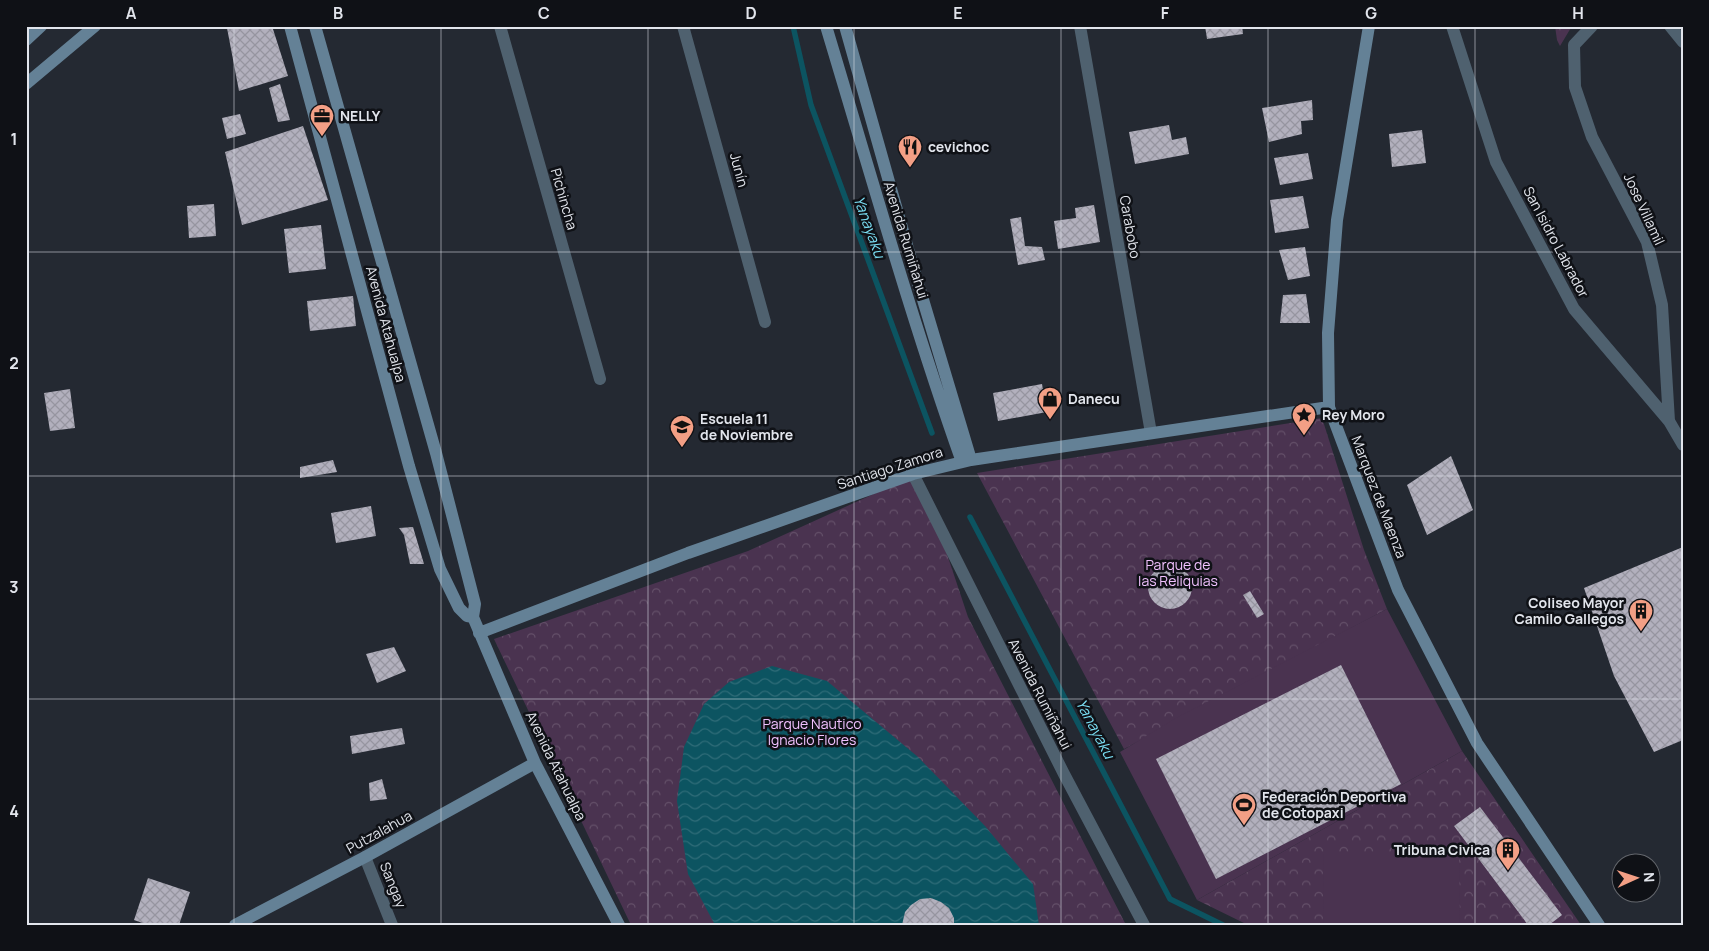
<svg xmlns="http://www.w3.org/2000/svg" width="1709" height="951" font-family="Manrope,sans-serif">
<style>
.park{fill:url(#park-crowns)}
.pitch{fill:#4a3350}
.water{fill:url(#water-waves)}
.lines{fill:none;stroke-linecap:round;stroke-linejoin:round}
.stream{stroke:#0c5461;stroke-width:5.5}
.building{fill:url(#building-cross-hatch)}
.street{stroke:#4f616f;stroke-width:12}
.secondary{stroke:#648196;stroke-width:12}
.grid{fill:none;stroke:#e2e5ec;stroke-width:1;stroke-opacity:0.55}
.labels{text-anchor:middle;stroke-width:5;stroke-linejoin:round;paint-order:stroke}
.poi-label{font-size:14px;font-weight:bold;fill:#e2e5ec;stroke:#0f1116;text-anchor:start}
.street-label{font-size:14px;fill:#e2e5ec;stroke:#0f1116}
.park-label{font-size:14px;fill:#f1c1ff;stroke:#0f1116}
.water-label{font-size:15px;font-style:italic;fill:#7adef3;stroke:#0f1116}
.neatline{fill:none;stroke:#e2e5ec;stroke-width:2}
.grid-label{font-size:16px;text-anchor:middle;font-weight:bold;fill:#e2e5ec}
</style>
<defs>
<pattern id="park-crowns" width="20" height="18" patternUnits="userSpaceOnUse" patternTransform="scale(1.25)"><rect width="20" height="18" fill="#4a3350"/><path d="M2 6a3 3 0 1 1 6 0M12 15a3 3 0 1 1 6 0" fill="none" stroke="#645069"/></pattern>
<pattern id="water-waves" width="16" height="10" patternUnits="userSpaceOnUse" patternTransform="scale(1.25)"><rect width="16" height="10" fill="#0c5461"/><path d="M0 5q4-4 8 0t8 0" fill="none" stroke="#2f6c78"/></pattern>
<pattern id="building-cross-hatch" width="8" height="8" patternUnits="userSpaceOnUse" patternTransform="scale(1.25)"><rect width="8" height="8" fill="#b2b0bd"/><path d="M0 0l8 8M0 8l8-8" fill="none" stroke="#9695a0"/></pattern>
</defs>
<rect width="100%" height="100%" fill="#242932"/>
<!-- park -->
<path class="park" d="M1555 26H1572L1560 46 1557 40Z
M1322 418 1364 550 1387 609 1124 749 977 473Z
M920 473 968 617 1126 925H631L494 639 748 551Z
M1462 751 1581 925H1248L1197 900Z"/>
<!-- pitch -->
<path class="pitch" d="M1387 609 1462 751 1197 900 1120 752 1176 718Z
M1323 854H1459L1460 925H1324Z"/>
<!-- water -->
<path class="water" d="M772 666 827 681 918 757 985 826 1033 884 1039 925H715L688 874 677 801 684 747 704 704 729 682Z"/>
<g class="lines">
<!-- stream -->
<path class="stream" d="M793 26 811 105 932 433
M970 517 1170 899 1223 925"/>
</g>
<!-- building -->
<path class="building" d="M232 26H272L288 76 239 91 227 28Z
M1205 26H1242L1243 34 1207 39Z
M280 84 290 120 278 122 269 88Z
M1312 100 1313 120 1301 121 1302 134 1269 142 1262 108Z
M240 114 246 134 227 139 222 118Z
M1169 125 1172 140 1186 137 1189 154 1135 164 1129 132Z
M303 126 328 200 242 225 225 152Z
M1422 130 1426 163 1392 167 1389 134Z
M1308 153 1313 179 1280 185 1274 158Z
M1303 196 1309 228 1275 233 1270 200Z
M214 204 216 236 189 238 187 206Z
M1094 205 1100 242 1058 249 1054 221 1076 218 1075 208Z
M1021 217 1025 246 1042 247 1045 260 1018 265 1010 219Z
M321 225 326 269 289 273 284 229Z
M1305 247 1310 276 1288 280 1279 250Z
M1306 294 1310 323H1280L1283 295Z
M353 296 356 326 310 331 307 301Z
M1042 384 1047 412 998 421 993 393Z
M70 389 75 428 50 431 44 393Z
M1451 456 1473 510 1427 535 1407 485Z
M333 460 337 472 300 478V467Z
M371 506 376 536 336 543 331 513Z
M413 527 424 564H410L404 535 399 528Z
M1683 547V740L1654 752 1614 676 1584 588Z
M1148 587a22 22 0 1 1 44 0a22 22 0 1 1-44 0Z
M1250 591 1264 614 1257 618 1243 595Z
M394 647 406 671 377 683 366 654Z
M1341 665 1401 784 1216 879 1156 759Z
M402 728 405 744 352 754 350 736Z
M382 779 387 799 370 801 369 783Z
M1480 807 1562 915 1549 925H1528L1454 826Z
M148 878 190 892 179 925H148L134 920Z
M931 898 941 902 949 908 954 918V925H902L905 912 911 905 920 899Z"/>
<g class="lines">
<!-- street -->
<path class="street" d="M500 26 600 379
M683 26 765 322
M1080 26 1151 433
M1452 26 1496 162 1574 309 1669 421 1683 445
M1592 26 1574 45 1575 87 1592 137 1647 242 1662 305 1669 421
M1670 26 1683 42
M913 474 1064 774 1144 925
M365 857 392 925"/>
<!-- secondary -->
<path class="secondary" d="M290 26 409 466 440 569 459 608 467 616 473 617
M315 26 436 453 475 604 473 617 535 763 619 925
M826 26C870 172 911 318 962 462
M845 26 912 263 971 460
M1369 26 1337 220 1328 333 1329 407 1398 590 1477 743 1599 925
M26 40 41 26
M26 84 95 26
M479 633 688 553 913 474 971 460 1329 407
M235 925 365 857 535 763"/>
</g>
<!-- grid -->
<path class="grid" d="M234 26V925M441 26V925M648 26V925M854 26V925M1061 26V925M1268 26V925M1475 26V925M26 252H1683M26 476H1683M26 699H1683"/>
<!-- icons -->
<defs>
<symbol id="office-pin" viewBox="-11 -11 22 30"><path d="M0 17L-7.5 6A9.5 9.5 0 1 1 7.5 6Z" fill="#f39f85" stroke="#0f1116"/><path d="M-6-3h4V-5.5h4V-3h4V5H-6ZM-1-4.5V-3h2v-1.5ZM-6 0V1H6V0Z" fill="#111"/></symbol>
<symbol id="restaurant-pin" viewBox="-11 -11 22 30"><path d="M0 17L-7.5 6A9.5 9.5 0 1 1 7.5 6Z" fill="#f39f85" stroke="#0f1116"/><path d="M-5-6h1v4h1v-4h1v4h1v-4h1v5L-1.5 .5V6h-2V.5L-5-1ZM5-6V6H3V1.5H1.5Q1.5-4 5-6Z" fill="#111"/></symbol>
<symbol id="shop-pin" viewBox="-11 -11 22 30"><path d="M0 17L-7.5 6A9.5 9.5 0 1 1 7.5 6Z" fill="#f39f85" stroke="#0f1116"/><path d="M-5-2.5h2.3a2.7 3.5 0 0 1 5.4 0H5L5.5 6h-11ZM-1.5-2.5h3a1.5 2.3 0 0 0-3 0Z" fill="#111"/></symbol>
<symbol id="sight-pin" viewBox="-11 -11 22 30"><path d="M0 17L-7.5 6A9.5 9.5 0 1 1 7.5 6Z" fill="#f39f85" stroke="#0f1116"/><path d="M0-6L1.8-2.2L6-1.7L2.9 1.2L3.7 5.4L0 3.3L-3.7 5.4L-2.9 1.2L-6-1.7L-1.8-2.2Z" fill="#111"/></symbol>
<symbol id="school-pin" viewBox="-11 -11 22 30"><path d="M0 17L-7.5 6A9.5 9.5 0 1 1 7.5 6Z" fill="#f39f85" stroke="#0f1116"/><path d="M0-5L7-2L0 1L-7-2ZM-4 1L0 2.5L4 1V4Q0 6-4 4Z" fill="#111"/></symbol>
<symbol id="building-pin" viewBox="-11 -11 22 30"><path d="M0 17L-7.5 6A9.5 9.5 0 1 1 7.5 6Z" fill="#f39f85" stroke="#0f1116"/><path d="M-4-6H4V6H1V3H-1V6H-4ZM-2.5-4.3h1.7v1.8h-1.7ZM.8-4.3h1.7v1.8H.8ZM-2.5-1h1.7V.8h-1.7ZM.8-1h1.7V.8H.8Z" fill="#111"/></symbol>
<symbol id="stadium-pin" viewBox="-11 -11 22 30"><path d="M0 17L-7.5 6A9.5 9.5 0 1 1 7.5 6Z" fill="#f39f85" stroke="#0f1116"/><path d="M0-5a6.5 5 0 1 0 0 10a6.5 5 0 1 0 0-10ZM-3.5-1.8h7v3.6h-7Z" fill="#111"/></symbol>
</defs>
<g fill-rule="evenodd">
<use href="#office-pin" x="308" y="102" width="28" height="38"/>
<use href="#restaurant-pin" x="896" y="133" width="28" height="38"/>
<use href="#shop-pin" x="1036" y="385" width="28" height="38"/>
<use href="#sight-pin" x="1290" y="401" width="28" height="38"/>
<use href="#school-pin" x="668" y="413" width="28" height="38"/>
<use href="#building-pin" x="1627" y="597" width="28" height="38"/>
<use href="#stadium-pin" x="1230" y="791" width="28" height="38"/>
<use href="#building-pin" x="1494" y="836" width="28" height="38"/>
</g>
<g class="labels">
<!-- poi labels -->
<g class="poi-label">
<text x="340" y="121">NELLY</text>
<text x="928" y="152">cevichoc</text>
<text x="1068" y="404">Danecu</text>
<text x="1322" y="420">Rey Moro</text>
<text x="700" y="424">Escuela 11<tspan x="700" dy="16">de Noviembre</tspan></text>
<text x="1624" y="608" text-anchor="end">Coliseo Mayor<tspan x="1624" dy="16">Camilo Gallegos</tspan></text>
<text x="1262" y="802">Federación Deportiva<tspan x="1262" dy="16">de Cotopaxi</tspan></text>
<text x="1490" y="855" text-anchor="end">Tribuna Civica</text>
</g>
<!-- street labels -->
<g class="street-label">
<text transform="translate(739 170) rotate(75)" y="5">Junín</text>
<text transform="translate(564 199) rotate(74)" y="5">Pichincha</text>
<text transform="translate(1644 209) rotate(65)" y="5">Jose Villamil</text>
<text transform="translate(1130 227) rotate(80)" y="5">Carabobo</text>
<text transform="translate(906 240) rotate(73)" y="5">Avenida Rumiñahui</text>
<text transform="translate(1556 242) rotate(62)" y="5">San Isidro Labrador</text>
<text transform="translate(386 324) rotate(75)" y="5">Avenida Atahualpa</text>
<text transform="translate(890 468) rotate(-18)" y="5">Santiago Zamora</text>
<text transform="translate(1379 497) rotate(69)" y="5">Marquez de Maenza</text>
<text transform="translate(1040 694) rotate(63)" y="5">Avenida Rumiñahui</text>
<text transform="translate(556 766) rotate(64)" y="5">Avenida Atahualpa</text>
<text transform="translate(379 832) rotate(-29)" y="5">Putzalahua</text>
<text transform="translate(393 885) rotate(68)" y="5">Sangay</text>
</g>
<!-- park labels -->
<g class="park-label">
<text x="1178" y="570">Parque de<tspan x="1178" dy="16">las Reliquias</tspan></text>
<text x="812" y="729">Parque Nautico<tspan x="812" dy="16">Ignacio Flores</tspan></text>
</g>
<!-- water labels -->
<g class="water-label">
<text transform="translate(869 227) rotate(70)" y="5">Yanayaku</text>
<text transform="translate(1095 729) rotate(62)" y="5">Yanayaku</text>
</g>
</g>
<!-- border -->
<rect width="1709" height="951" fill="none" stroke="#0f1116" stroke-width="55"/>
<!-- north arrow -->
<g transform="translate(1636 878) rotate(87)"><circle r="24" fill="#0f1116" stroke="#63666c"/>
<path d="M0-4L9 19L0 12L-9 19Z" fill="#f39f85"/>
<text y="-8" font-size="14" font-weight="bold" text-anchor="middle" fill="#e2e5ec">N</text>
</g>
<rect x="28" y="28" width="1654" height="896" class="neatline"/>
<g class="grid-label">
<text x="131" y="19">A</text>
<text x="338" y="19">B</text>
<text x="544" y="19">C</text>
<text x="751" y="19">D</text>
<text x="958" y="19">E</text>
<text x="1165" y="19">F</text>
<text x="1371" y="19">G</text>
<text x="1578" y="19">H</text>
<text x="14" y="145">1</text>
<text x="14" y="369">2</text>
<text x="14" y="593">3</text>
<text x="14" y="817">4</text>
</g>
</svg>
